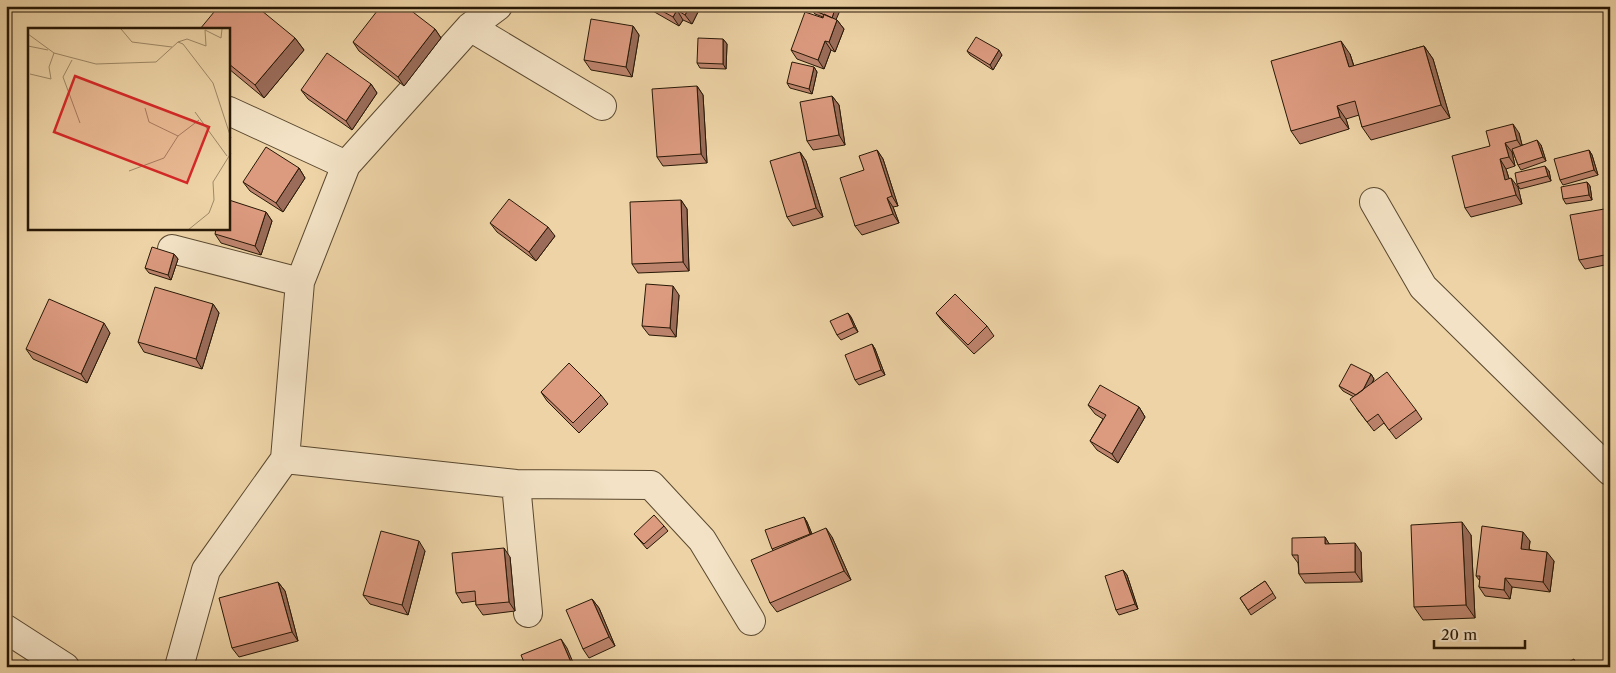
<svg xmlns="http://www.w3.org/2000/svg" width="1616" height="673" font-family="'Libre Caslon Text',serif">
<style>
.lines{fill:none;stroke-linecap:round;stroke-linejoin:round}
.minor-casing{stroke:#59472e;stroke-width:30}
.minor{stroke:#f3e2c5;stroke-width:28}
.wall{fill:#bd846d;stroke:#281806}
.shaded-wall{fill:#9a6c59;stroke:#281806}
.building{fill:#dc9a7f;stroke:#281806}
.inset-road{fill:none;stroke:#9e8866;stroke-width:1}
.view{fill:#d62828;fill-opacity:0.15;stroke:#d62828;stroke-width:2.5}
.inset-edge{fill:none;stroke:#281806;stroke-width:2.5}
</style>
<rect width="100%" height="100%" fill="#edd3a6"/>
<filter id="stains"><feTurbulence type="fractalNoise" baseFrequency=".004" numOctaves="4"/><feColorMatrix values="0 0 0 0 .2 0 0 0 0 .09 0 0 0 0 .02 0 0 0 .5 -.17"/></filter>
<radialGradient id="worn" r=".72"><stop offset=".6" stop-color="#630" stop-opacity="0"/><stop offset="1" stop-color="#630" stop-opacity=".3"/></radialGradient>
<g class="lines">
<defs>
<path id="minor" d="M470 27 602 106
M229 111 346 165
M1374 202 1423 287 1610 471
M172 249 300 282
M285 459 516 484 651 485 702 540 751 621
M516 484 528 613
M6 629 65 667
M179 667 206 570 285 459 300 282 346 165 470 27 498 6"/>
</defs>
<!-- minor casing -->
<use href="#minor" class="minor-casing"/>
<!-- minor -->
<use href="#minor" class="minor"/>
</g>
<!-- wall -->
<path class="wall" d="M644 6H697L699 10 692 24 683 20 679 26Z
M811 9 837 20 844 29 835 52 831 50 824 69 797 59 791 50 823 18V17L815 14Z
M633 26 639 35 632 77 591 70 584 60Z
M229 29 295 38 304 50 264 98 229 69Z
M435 29 441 38 404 86 359 51 353 42Z
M723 39 727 44 726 69 700 68 697 63Z
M1424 46 1433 59 1450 118 1371 140 1362 127 1359 115 1346 119 1349 129 1300 144 1291 131 1350 54 1354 66Z
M967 51 1002 55 993 70 970 55Z
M814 67 817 72 812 94 790 88 787 83Z
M371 84 377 93 352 130 308 99 301 90Z
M697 86 703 95 707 163 663 166 657 157Z
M832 96 839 105 845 145 813 150 807 141Z
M1519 133 1522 145H1541L1546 161 1521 170 1518 165 1513 152H1512L1515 166 1506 169 1509 178 1518 187 1522 204 1471 217 1465 208 1490 146Z
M877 150 883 159 898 206 893 207 899 223 862 235 855 226 864 170Z
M1589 150 1592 155 1598 175 1563 185 1560 180Z
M800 152 806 161 823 217 793 226 787 217Z
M299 168 305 178 283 212 250 191 243 182Z
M1549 171 1551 181 1520 189 1517 184Z
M1587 182 1590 186 1592 200 1566 204 1563 199Z
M681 200 687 209 689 271 638 273 632 264Z
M1610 208V264L1585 269 1579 260Z
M266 212 272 221 261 255 221 243 215 234Z
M490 223 555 236 536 261 497 232Z
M174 254 178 259 171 280 149 273 145 268Z
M679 295 676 337 649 335 642 326Z
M213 304 219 313 202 369 144 352 138 342Z
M848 313 851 317 858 332 841 340 837 335Z
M936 313 987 326 994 336 974 354 943 322Z
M110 333 87 383 33 359 26 349Z
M872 344 875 349 885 375 859 385 855 380Z
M1371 374 1374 379 1373 382 1416 410 1422 419 1396 439 1384 423 1374 431 1357 409 1354 397 1343 391 1339 386Z
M541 392 601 395 608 404 579 433 547 401Z
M1088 405 1139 407 1145 417 1118 463 1097 450 1090 441 1103 419 1095 414Z
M804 517 807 522 812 534 832 537 851 580 777 612 770 603 773 550 772 549Z
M664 526 668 531 647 549 634 534Z
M1471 535 1475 618 1423 620 1414 607Z
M1325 537 1329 544 1361 552 1362 582 1305 583 1299 574 1298 563 1292 555Z
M1530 541 1529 549 1554 561 1550 592 1512 587 1510 599 1485 596 1479 587 1480 581 1476 576Z
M425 551 408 615 370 604 363 595Z
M510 557 515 611 483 615 476 605V601L462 603 456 593Z
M1123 570 1127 575 1138 609 1119 615 1116 610Z
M1265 581 1276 598 1251 615 1240 598Z
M278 582 285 591 298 641 239 657 232 648Z
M592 599 599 608 615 646 589 658 583 649Z"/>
<!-- shaded-wall -->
<path class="shaded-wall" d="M690 6H697L699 10 692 24 685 15Z
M836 6H842L835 22 832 18Z
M677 10 683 20 679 26 673 17Z
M837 20 844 29 835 52 829 42Z
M633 26 639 35 632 77 626 67Z
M435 29 441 38 404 86 398 77Z
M295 38 304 50 264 98 255 85Z
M723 39 727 44 726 69 723 64Z
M825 41 831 50 824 69 818 60Z
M1341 41 1350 54 1358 80 1349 67Z
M1424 46 1433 59 1450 118 1441 105Z
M999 50 1002 55 993 70 990 65Z
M814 67 817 72 812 94 809 89Z
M371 84 377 93 352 130 346 121Z
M697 86 703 95 707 163 701 154Z
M832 96 839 105 845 145 839 135Z
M1337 106 1346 119 1349 129 1340 117Z
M1513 124 1519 133 1523 149 1517 140Z
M1537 140 1541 145 1546 161 1543 157Z
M1505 143 1512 152 1515 166 1509 157Z
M877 150 883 159 898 206 892 196Z
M1589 150 1592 155 1598 175 1594 170Z
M800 152 806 161 823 217 816 208Z
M1500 159 1506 169 1512 189 1505 180Z
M1545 166 1549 171 1551 181 1548 176Z
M299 168 305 178 283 212 276 203Z
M1511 178 1518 187 1522 204 1516 195Z
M1587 182 1590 186 1592 200 1589 195Z
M887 198 893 207 899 223 893 214Z
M681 200 687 209 689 271 683 262Z
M266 212 272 221 261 255 255 246Z
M548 227 555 236 536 261 529 252Z
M174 254 178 259 171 280 168 275Z
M673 286 679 295 676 337 670 328Z
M213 304 219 313 202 369 196 359Z
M848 313 851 317 858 332 854 327Z
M104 323 110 333 87 383 81 374Z
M872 344 875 349 885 375 881 370Z
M1371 374 1374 379 1363 401 1360 396Z
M1139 407 1145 417 1118 463 1112 454Z
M804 517 807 522 814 539 811 535Z
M1462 522 1471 535 1475 618 1466 605Z
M826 528 832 537 851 580 844 571Z
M1523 532 1530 541 1528 558 1521 549Z
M1325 537 1331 547 1325 544Z
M419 541 425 551 408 615 402 605Z
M1355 543 1361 552 1362 582 1355 572Z
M504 548 510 557 515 611 509 602Z
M1547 552 1554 561 1550 592 1543 582Z
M1123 570 1127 575 1138 609 1135 604Z
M1505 578 1512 587 1510 599 1504 590Z
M278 582 285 591 298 641 292 632Z
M592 599 599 608 615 646 609 637Z
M561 639 567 648 575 667H573Z"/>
<!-- building -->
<path class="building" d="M219 6H256L295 38 255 85 229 64V29H200Z
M381 6H405L435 29 398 77 353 42Z
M653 6H690L685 15 677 10 673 17Z
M813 6H836L832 18 811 9Z
M805 12 823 18 824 14 837 20 829 42 825 41 818 60 791 50Z
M591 19 633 26 626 67 584 60Z
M976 37 999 50 990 65 967 51Z
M698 38 723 39V64L697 63Z
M1341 41 1349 67 1424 46 1441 105 1362 127 1355 101 1337 106 1340 117 1291 131 1271 61Z
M327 53 371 84 346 121 301 90Z
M792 62 814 67 809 89 787 83Z
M697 86 701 154 657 157 652 89Z
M832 96 839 135 807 141 800 102Z
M1513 124 1517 140 1505 143 1509 157 1500 159 1505 180 1511 178 1516 195 1465 208 1452 156 1490 146 1486 131Z
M1537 140 1543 157 1518 165 1512 149Z
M266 147 299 168 276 203 243 182Z
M877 150 892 196 887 198 893 214 855 226 840 178 864 170 859 156Z
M1589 150 1594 170 1560 180 1554 159Z
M800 152 816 208 787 217 770 161Z
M1545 166 1548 176 1517 184 1515 173Z
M1587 182 1589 195 1563 199 1561 187Z
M509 199 548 227 529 252 490 223Z
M229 200 266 212 255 246 215 234 216 229H229Z
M681 200 683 262 632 264 630 202Z
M1610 208V254L1579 260 1570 215Z
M152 247 174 254 168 275 145 268Z
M646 284 673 286 670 328 642 326Z
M155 287 213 304 196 359 138 342Z
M955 294 987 326 968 345 936 313Z
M49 299 104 323 81 374 26 349Z
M848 313 854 327 837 335 830 321Z
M872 344 881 370 855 380 845 355Z
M569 363 601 395 573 423 541 392Z
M1351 364 1371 374 1363 390 1356 395 1339 386Z
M1387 372 1416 410 1389 430 1378 414 1367 422 1350 399Z
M1100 385 1139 407 1112 454 1090 441 1106 415 1088 405Z
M654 515 664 526 644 544 634 534Z
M804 517 810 534 772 549 765 530Z
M1462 522 1466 605 1414 607 1411 525Z
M1482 526 1523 532 1521 549 1547 552 1543 582 1505 578 1504 590 1479 587 1480 576H1476Z
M826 528 844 571 770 603 751 560Z
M381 531 419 541 402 605 363 595Z
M1325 537V544L1355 543V572L1299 574 1298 555H1292V538Z
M504 548 509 602 476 605 475 591 456 593 452 553Z
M1123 570 1135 604 1116 610 1105 576Z
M1265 581 1273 593 1248 610 1240 598Z
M278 582 292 632 232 648 219 598Z
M592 599 609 637 583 649 566 610Z
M561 639 573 667H526L521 655Z
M1574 659 1578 667H1559Z"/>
<!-- overview -->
<g transform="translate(28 28)">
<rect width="202" height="202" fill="#edd3a6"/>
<path class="inset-road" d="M93 1 104 14 144 19M0 6 26 25 68 36 128 34 150 14 155 16 185 55 203 110M150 14 159 11 178 18 177 2 193 10 194 1M0 18 20 22M44 32 35 49 52 95M2 46 23 51 21 39 26 25M117 80 121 94 150 108M167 84 199 128M101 143 136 130 150 108 171 92M160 202 181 185 186 172 185 154 203 125"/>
<path class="view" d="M47 48 181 99 159 155 26 104Z"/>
<rect width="202" height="202" class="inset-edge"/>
</g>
<!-- margin -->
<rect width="1616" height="673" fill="none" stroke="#edd3a6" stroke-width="25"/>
<rect x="8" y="8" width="1601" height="658" fill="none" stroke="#281806" stroke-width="2.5"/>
<rect x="12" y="12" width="1591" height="648" fill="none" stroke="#281806"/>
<!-- scale -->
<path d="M1434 640v8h91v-8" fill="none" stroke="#281806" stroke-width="2.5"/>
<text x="1441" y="640" font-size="15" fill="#281806" stroke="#f3e2c5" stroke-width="4" paint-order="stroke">20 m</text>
<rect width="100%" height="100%" filter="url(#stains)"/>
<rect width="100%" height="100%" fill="url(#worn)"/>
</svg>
